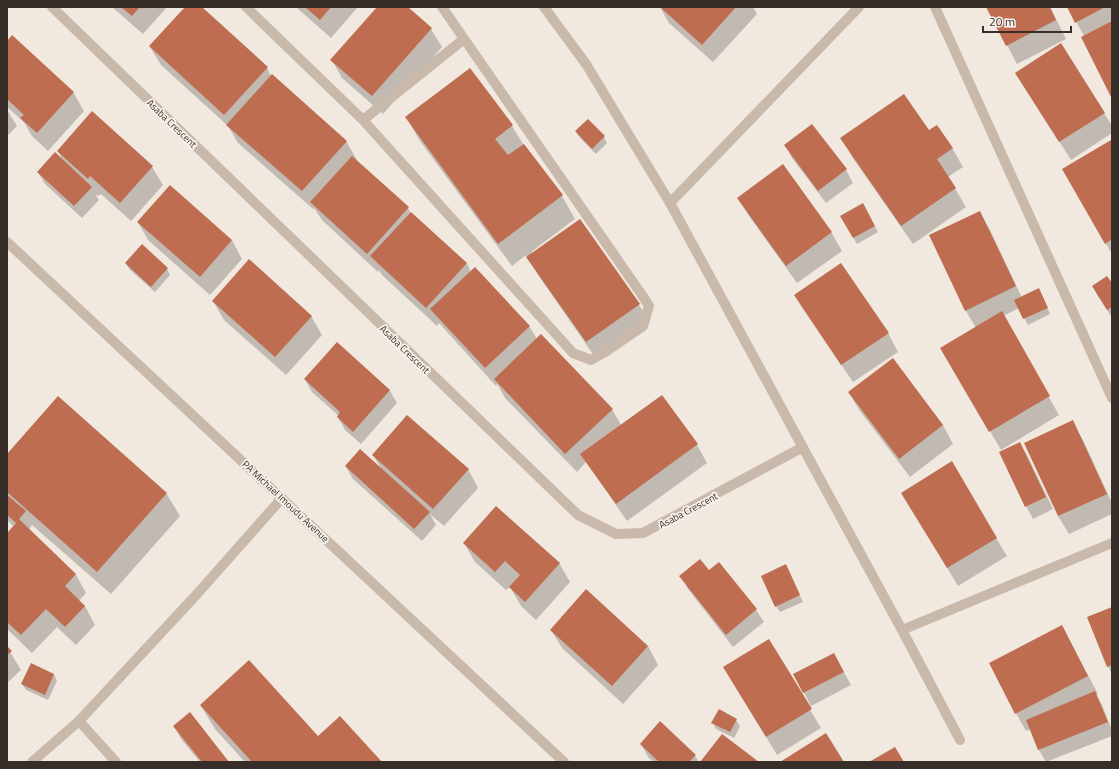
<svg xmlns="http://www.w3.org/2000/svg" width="1119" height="769" font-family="'Titillium Web',sans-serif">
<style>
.shadow{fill:#0003}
.building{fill:#be6d50}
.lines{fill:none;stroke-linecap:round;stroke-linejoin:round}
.service{stroke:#c9b9ab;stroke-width:10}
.minor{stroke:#c9b9ab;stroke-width:10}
.tertiary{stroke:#c9b9ab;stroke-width:10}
.labels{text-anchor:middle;stroke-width:3.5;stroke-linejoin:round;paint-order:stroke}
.street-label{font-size:10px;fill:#372e2a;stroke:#f9f3eb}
</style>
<rect width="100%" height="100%" fill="#f1e9df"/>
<!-- shadow -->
<path class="shadow" d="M112 7H167L143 34Z
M186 7H201L267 68 271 76 346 141 357 160 356 161 408 208 411 214 467 264 471 272 529 326 537 339 612 409 621 425 697 445 707 463 627 521 586 462 577 472 505 398 497 384 496 386 439 323 437 326 382 275 379 270 378 272 322 220 314 208 313 209 238 143 228 126 161 65 150 47Z
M296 7H358L331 38Z
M378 7H407L431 29 442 47 383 114 342 78 332 60Z
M660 7H753L757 14 713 62 669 23Z
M987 7H1050L1066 39 1017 64Z
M1068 7H1112V96L1084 36Z
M7 42 73 92 84 111 48 151 32 136 24 122 7 107Z
M470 69 512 126 523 144 562 196 575 219 531 252 639 305 650 323 597 360 538 275 526 255 512 266 420 141 406 117Z
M1016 73 1104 113 1112 126V133L1071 160Z
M7 110 17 126 7 136Z
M92 113 152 167 163 185 131 221 101 194 98 196 95 194 99 200 82 218 45 184 38 172 63 161 58 151Z
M811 125 846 170 853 183 826 203 792 158 785 145Z
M929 131 952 148 963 167 948 177 966 207 913 244 852 157 842 138Z
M576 132 604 137 607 143 596 154 580 138Z
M1111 142 1112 144V254L1063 169Z
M738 198 831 232 842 251 797 283 749 216Z
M863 205 878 232 857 244 841 216Z
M979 212 990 230 1022 298 1042 296 1050 314 1028 325 1019 308 1003 316 1059 415 1001 450 942 348 976 328 966 311 931 235Z
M138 222 232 240 242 259 210 295 148 240Z
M126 264 167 269 170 275 155 292 130 270Z
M1112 285V315L1111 316 1096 293Z
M795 295 888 333 898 352 853 382 806 313Z
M213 301 311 316 322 335 286 375 224 320Z
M337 343 390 391 397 403 361 444 345 430 338 417 339 416 312 392 305 379Z
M892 360 943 425 953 444 910 477 860 411 849 393Z
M1072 422 1083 440 1112 503V514L1069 534 1058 516Z
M1020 443 1027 455 1053 509 1033 519 1026 506Z
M7 455 166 493 180 516 111 594 32 525 29 529 76 575 86 593 79 601 85 606 95 625 76 645 57 627 32 653 7 629V534L14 527 7 520Z
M373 455 468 469 478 488 444 526 430 514 436 525 422 541 353 479 346 467 382 470Z
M913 511 996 538 1007 556 958 586Z
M464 543 559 563 570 582 536 620 521 606 510 587 506 590 475 562Z
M719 563 756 610 764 622 733 647 688 589 681 576 709 572Z
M789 572 803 602 780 612 776 606Z
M1112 608V674L1108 666Z
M1062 626 1098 694 1096 695 1102 705 1112 730V736L1046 762 1039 750 1031 729 1026 731 1016 713Z
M551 630 648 646 658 665 623 704 562 648Z
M768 641 821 728 777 755 735 686Z
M7 647 21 670 7 683Z
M841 667 851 685 811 706 795 675Z
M54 674 57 681 48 700 26 690 22 684Z
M201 706 318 737 380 762H245L215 729Z
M736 720 740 726 734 738 716 729 713 723Z
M174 726 228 762H200L181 739Z
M641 744 695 756 699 762H654L648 757Z"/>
<!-- building -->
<path class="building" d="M121 7H140L132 16Z
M185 7H202L268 67 224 115 149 46Z
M305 7H331L320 20Z
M377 7H408L432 28 372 96 330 60Z
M660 7H736L702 45Z
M986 7H1050L1056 20 1006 46Z
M1067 7H1105L1075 23Z
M1112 21V99L1081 37Z
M12 35 74 92 37 133 20 118 24 115 7 99V41Z
M1061 43 1105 113 1059 142 1015 73Z
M470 68 513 125 495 139 508 155 524 144 563 195 498 244 405 117Z
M272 74 347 141 302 191 226 125Z
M904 94 929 130 937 125 953 148 937 159 956 188 901 226 840 138Z
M92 111 153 166 120 203 90 176 88 179 57 151Z
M588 119 605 136 592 149 575 131Z
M812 124 847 169 818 191 784 145Z
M1111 140 1112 239 1105 244 1062 169Z
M55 152 92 187 74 206 37 172Z
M352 156 409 207 367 254 310 202Z
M783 164 832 232 786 266 737 198Z
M170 185 232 240 200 277 137 222Z
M863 203 875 226 853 238 840 216Z
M980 211 1016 286 965 311 929 235Z
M411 212 467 263 426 308 370 256Z
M580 219 640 304 586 342 526 257Z
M142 244 168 268 151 287 125 263Z
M249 259 312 316 275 357 212 301Z
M841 263 889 333 841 365 794 295Z
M475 267 530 326 485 368 430 309Z
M1107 276 1112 283V307L1107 310 1092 286Z
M1039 288 1048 308 1023 319 1014 300Z
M1002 311 1050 396 989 432 940 348Z
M541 334 613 409 565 454 494 379Z
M337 342 390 390 353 432 337 417 340 412 304 379Z
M893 358 943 425 899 459 848 392Z
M662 395 698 444 616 504 580 454Z
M58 396 167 493 97 572 7 492V454Z
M407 415 469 469 433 509 372 455Z
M1073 420 1107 494 1058 516 1024 443Z
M1020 442 1046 497 1025 507 999 452Z
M360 449 430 512 414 529 345 466Z
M952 461 997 538 947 568 901 493Z
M7 495 26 511 19 519 76 574 65 586 85 606 65 627 46 609 21 635 7 622V533L16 523 7 515Z
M496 506 560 563 525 602 509 587 520 575 505 561 495 572 463 543Z
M700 559 709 570 719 562 757 609 726 635 679 576Z
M786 564 800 595 775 607 761 576Z
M586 589 648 646 612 686 550 630Z
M1112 607V665L1107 667 1087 617Z
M1062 625 1088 676 1015 714 989 663Z
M769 639 812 709 766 737 723 667Z
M7 646 12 651 7 655Z
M834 653 844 672 803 693 793 674Z
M249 660 318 736 340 716 382 762H252L200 705Z
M31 663 54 674 45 695 21 684Z
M1095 691 1108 722 1038 750 1026 720Z
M719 709 737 719 730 732 711 723Z
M190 712 229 762H202L173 726Z
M660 721 696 755 689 762H659L640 744Z
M826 733 844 762H780Z
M722 734 759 762H700Z
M895 747 904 762H869Z"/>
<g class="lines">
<!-- service -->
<path class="service" d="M246 7 363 120 573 353 591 360 605 352 643 326 649 306 642 295 442 7
M363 120 464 39
M79 721 116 762"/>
<!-- minor -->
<path class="minor" d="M52 7 578 515 616 534 643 533 803 447
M544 7 586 64 670 203 902 630 960 740
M935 7 1112 398
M670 203 859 7
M902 630 1112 543
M32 762 79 721 198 593 282 498"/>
<!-- tertiary -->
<path class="tertiary" d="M7 242 564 762"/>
</g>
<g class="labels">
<!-- street labels -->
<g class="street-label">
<text transform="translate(172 123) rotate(44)" y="4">Asaba Crescent</text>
<text transform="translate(405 349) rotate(44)" y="4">Asaba Crescent</text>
<text transform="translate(286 501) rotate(43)" y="4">PA Michael Imoudu Avenue</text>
<text transform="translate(688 510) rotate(-28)" y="4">Asaba Crescent</text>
</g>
</g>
<!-- border -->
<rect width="1119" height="769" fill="none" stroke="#372e2a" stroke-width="16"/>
<!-- scale -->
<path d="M983 26v6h88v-6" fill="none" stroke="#372e2a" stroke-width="2"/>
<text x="989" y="26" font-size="12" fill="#372e2a" stroke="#f9f3eb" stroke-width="3" paint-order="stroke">20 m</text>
</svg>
